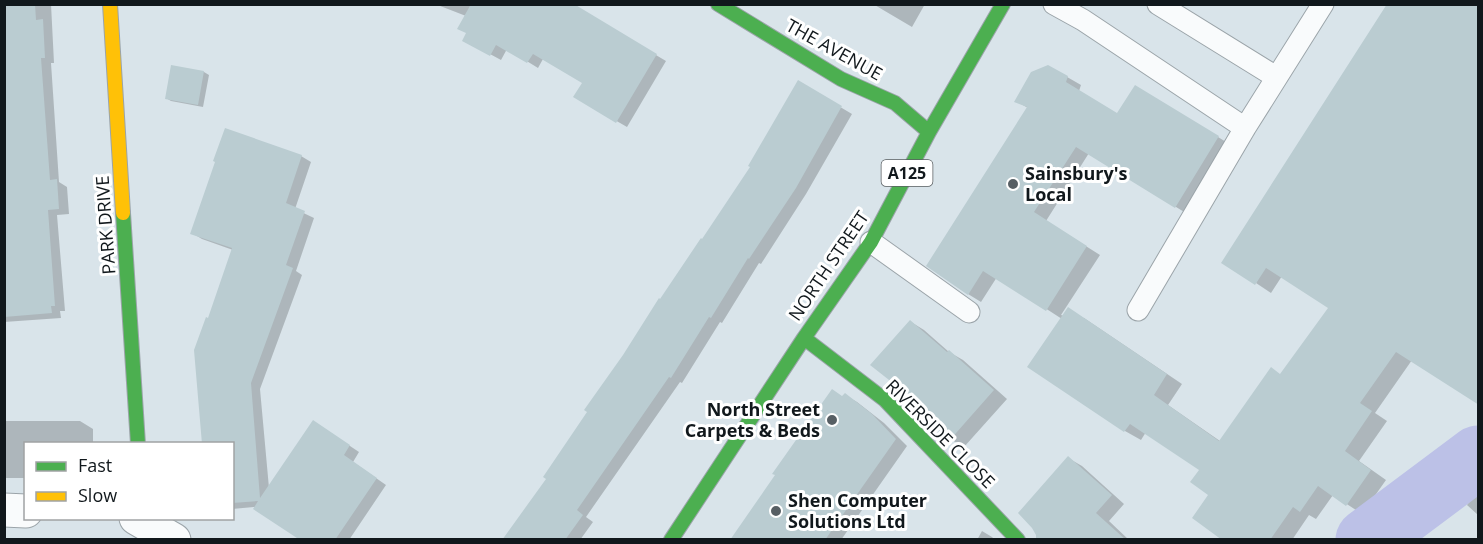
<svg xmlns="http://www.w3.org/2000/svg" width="1483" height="544" font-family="'Open Sans',sans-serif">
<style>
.shadow{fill:#0003}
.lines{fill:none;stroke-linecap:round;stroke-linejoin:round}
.river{stroke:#bcc1e7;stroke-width:63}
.building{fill:#baccd1}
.lane-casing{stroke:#9ba4a9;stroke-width:23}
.street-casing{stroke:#9ba4a9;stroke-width:35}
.fast-casing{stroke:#9ba4a9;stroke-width:16}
.slow-casing{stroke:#9ba4a9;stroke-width:16}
.lane{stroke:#f9fbfc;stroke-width:21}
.street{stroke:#f9fbfc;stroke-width:33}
.fast{stroke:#4caf50;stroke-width:14}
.slow{stroke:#ffc107;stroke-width:14}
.poi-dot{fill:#575f64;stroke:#fff;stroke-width:2}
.labels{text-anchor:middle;stroke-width:6;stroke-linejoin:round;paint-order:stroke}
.shield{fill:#fff;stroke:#585d60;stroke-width:1.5}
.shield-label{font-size:16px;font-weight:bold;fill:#11181c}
.street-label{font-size:18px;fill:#11181c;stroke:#fff}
.poi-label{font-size:18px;font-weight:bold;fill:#11181c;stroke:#fff;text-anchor:start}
</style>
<rect width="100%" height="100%" fill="#d9e4ea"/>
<!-- shadow -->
<path class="shadow" d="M4 4H51L54 63H51L59 182 67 187 69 214 57 215 65 311H60L61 318 4 322Z
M435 4H560L578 9 666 61 627 127 575 97 584 83 543 59 538 68 507 49 501 60 464 40 468 33 466 16Z
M873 4H925L912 27Z
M1389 4 1412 360 1375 413 1387 421 1359 461 1386 480 1362 514 1333 495 1316 519 1309 515 1292 540H1224L1201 469 1146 432 1141 440 1125 431 1029 366 1062 319 997 277 981 302 968 294 1028 108 1016 101 1048 66 1081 85 1079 91 1118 115 1148 94 1231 145 1189 215 1089 153 1046 221 1100 255 1061 315 1064 316 1084 318 1182 384 1168 405 1220 441 1281 375 1330 307 1282 276 1271 293 1256 283Z
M172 67 204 72 209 75 203 107 171 101 166 98Z
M798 82 852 114 806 194 761 264 759 263 722 323 720 322 682 383 680 382 586 517 593 522 580 540H505L548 478 752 167Z
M301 156 311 162 295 209 314 218 296 271 302 275 260 389 269 488 323 428 359 452 353 462 386 485 349 540H303L254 507 232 509V444L209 320 233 250 202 239 192 233Z
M911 322 924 330 949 352 963 360 1007 399 964 447 950 439Z
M845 395 857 402 884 423 907 446 841 540H732Z
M4 421H80L93 429V444H26V478H4Z
M1068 458 1082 466 1124 504 1109 521 1129 540H1052Z
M1478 491V515L1467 505Z
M982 531 992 537 995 540H977Z"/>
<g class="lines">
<!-- river -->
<path class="river" d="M1367 540 1478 457"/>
</g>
<!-- building -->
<path class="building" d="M4 4H35L36 20 43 19 45 58H41L50 180 57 179 59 209 48 210 55 306H51L52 313 4 317Z
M471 4H574L657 54 616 123 573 97 582 83 533 54 527 63 496 45 490 56 462 41 466 33 457 29Z
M1387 4H1479V405L1396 352 1360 403 1372 411 1345 451 1371 470 1346 506 1318 486 1300 512 1293 507 1270 540H1222L1192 518 1208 495 1190 482 1199 470 1130 424 1124 432 1027 367 1068 307 1167 374 1154 395 1219 441 1271 367 1280 374 1328 308 1266 268 1255 285 1221 263Z
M171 65 204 71 198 105 165 99Z
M1048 65 1068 76 1066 82 1117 113 1135 85 1219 136 1175 208 1076 147 1034 212 1087 246 1046 311 983 271 968 295 926 266 1027 107 1014 102 1031 72Z
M798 80 842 106 796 188 749 259 748 258 711 318 709 317 671 378 669 377 577 510 583 515 565 540H502L546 479 543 477 587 412 584 410 623 355 659 298 660 299 701 238 702 239 750 167 748 166Z
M225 128 302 155 286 203 305 211 286 265 293 268 251 383 260 498 313 420 350 445 344 455 377 478 335 540H300L253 509 258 501 232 503V444H202L194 350 206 317 208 318 232 248 190 234 215 162 213 161Z
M910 320 947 352 949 350 994 390 949 441 898 387 870 365Z
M832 389 842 396 845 393 872 414 896 439 825 540H730L775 475 772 474Z
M1068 456 1112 495 1096 513 1126 540H1036V535L1032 528 1018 513Z"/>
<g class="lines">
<defs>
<path id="lane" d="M1054 4 1083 20 1245 128
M1158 4 1276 77
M871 242 969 312
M1138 310 1245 128 1323 4"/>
<path id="street" d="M4 510 26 511
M136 518 174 540"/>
<path id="fast" d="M718 4 841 79 895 103 929 132
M123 213 138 444
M804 338 885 400 1018 540
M671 540 804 338 871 242 929 132 1003 4"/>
<path id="slow" d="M110 4 123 213"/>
</defs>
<!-- lane casing -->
<use href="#lane" class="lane-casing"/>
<!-- street casing -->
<use href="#street" class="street-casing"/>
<!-- fast casing -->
<use href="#fast" class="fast-casing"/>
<!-- slow casing -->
<use href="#slow" class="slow-casing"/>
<!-- lane -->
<use href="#lane" class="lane"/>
<!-- street -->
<use href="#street" class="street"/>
<!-- fast -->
<use href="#fast" class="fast"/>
<!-- slow -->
<use href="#slow" class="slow"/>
</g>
<!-- markers -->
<g class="poi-dot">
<circle cx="1013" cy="184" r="6"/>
<circle cx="832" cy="420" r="6"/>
<circle cx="776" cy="511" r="6"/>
</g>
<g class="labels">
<!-- shield labels -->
<rect class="shield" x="881.5" y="160" width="51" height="26" rx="4.5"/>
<g class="shield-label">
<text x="907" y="179">A125</text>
</g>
<!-- street labels -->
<g class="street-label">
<text transform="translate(834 50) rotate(29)" y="6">THE AVENUE</text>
<text transform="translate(106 225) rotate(-94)" y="6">PARK DRIVE</text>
<text transform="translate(829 266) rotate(-56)" y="6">NORTH STREET</text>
<text transform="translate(940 434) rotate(45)" y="6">RIVERSIDE CLOSE</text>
</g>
<!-- poi labels -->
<g class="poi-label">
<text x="1025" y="180">Sainsbury's<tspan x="1025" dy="21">Local</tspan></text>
<text x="820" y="416" text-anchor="end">North Street<tspan x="820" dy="21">Carpets &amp; Beds</tspan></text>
<text x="788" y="507">Shen Computer<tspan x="788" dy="21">Solutions Ltd</tspan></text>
</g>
</g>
<!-- border -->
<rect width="1483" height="544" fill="none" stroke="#11181c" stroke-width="12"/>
<!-- legend -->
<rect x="24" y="442" width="210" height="78" fill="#ffffff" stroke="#a0a3a4" stroke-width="1.5"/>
<rect x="36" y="462" width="30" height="9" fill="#4caf50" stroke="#a0a3a4" stroke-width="1.5"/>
<text x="78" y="472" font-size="18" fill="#11181c">Fast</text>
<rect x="36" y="492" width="30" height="9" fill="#ffc107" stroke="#a0a3a4" stroke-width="1.5"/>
<text x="78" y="502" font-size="18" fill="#11181c">Slow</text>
</svg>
